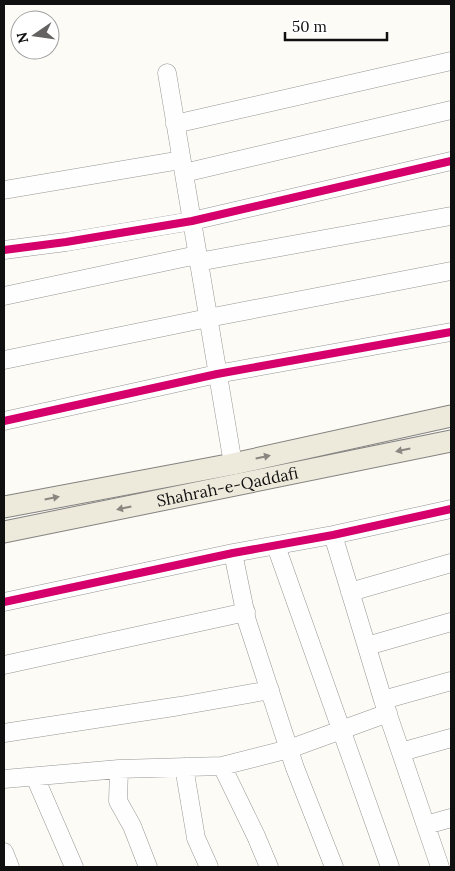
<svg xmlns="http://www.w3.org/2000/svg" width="455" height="871" font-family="Lora,serif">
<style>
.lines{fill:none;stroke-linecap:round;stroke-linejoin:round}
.minor-casing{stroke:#969694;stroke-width:19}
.major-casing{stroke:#848381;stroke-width:23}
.minor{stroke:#fffefe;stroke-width:18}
.major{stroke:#ede9db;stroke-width:21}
.cycleway-casing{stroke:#fff;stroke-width:11}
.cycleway{stroke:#d6006c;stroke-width:8}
.oneway{fill:#8a8780}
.labels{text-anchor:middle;stroke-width:5;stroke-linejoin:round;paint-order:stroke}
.street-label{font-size:16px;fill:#101010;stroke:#fff}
</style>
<rect width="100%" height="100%" fill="#fcfbf6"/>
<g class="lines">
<defs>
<path id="minor" d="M167 73 233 464
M175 124 451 61
M184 173 451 110
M4 190 181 160
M4 250 66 242 192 221 451 161
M198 262 451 216
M4 296 197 255
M4 360 208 318 451 271
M4 421 217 374 451 332
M333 535 383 700 440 867
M276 546 390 867
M233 553 247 621 295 768 334 867
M350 592 451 563
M4 602 233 553 333 535 451 509
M367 646 451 622
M4 665 246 612
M383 700 451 681
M4 733 180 706 270 690
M401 752 451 738
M222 766 256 836 269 867
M184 767 196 838 209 867
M119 769 118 801 132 826 148 867
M35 777 74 867
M4 779 119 769 222 766 289 749 388 713
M426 825 451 818
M4 852 10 867"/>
<g id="major">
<path d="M4 507 233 464 451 416"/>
<path id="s1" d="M4 532 451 441"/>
</g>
</defs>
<!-- minor casing -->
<use href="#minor" class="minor-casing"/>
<!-- major casing -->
<use href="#major" class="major-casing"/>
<!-- minor -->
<use href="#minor" class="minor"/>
<!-- major -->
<use href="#major" class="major"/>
<defs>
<path id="cycleway" d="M4 250 66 242 192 221 451 161
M4 421 217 374 451 332
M4 602 233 553 333 535 451 509"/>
</defs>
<!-- cycleway casing -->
<use href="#cycleway" class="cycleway-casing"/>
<!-- cycleway -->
<use href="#cycleway" class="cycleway"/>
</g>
<!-- one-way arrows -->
<defs><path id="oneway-solid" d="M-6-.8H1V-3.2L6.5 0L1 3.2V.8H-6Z" transform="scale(1.25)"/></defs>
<g class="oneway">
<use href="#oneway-solid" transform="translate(403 450) rotate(168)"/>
<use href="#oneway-solid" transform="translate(263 457) rotate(-12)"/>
<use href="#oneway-solid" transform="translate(52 498) rotate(-11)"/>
<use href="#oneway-solid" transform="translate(124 508) rotate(168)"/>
</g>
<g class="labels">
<!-- street labels -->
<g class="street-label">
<text dy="6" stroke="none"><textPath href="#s1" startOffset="228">Shahrah-e-Qaddafi</textPath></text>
</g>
</g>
<!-- border -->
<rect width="455" height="871" fill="none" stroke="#101010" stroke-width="10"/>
<!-- north arrow -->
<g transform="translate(35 35) rotate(257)"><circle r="24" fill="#ffffff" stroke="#9f9f9f"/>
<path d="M0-4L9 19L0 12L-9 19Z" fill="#636260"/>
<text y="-8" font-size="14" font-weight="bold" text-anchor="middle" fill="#101010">N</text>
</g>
<!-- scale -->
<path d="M285 32v8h102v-8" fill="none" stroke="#101010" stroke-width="2.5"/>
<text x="292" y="32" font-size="15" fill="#101010" stroke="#ffffff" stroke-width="4" paint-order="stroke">50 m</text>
</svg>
